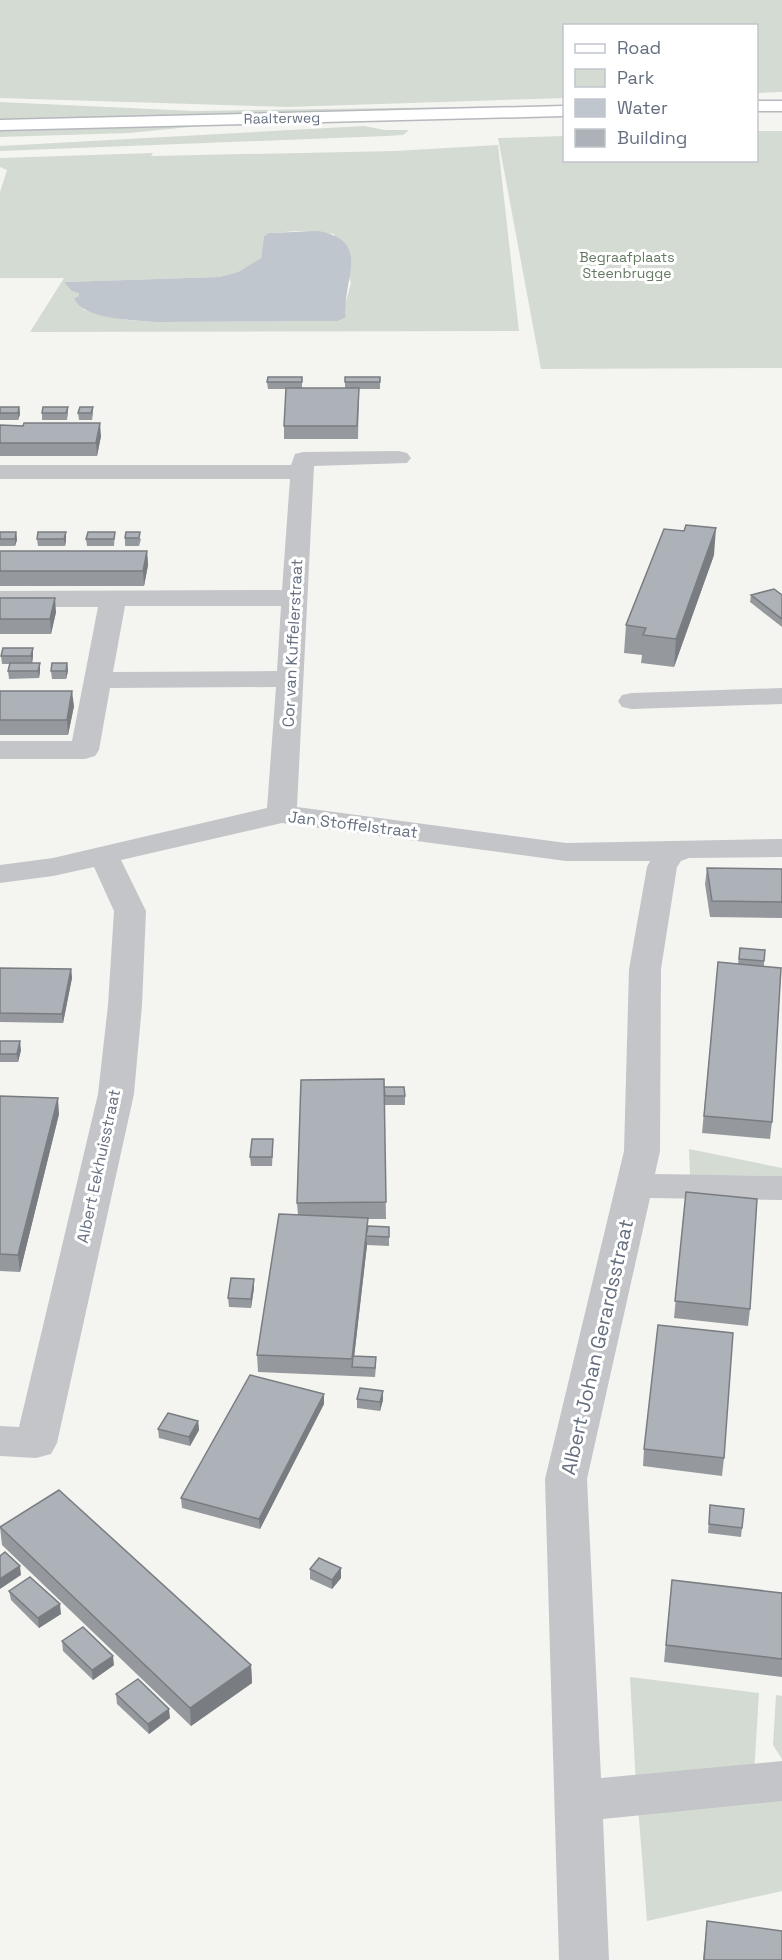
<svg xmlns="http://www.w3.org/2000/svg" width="782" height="1960" font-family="'Space Grotesk',sans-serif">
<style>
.green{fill:#d4dbd2;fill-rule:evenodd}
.water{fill:#c0c6cd}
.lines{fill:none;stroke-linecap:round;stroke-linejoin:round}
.secondary-casing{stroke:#b5b8bd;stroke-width:3}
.street{fill:#c3c5c9;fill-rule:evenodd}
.secondary{fill:#fff;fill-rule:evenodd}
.wall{fill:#95999e}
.shaded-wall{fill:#797d81}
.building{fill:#adb2b8;stroke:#797d81;stroke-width:1.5}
.labels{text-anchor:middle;stroke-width:6;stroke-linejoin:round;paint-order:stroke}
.far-street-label{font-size:14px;fill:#656f80;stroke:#fff}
.far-park-label{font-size:14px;fill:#647864;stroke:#fff}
.street-label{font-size:16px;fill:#656f80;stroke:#fff}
.near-street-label{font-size:20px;fill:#656f80;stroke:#fff}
</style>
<rect width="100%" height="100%" fill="#f4f5f1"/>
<!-- green -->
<path class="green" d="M0 0H782V92L757 93 756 26H564V98L288 107 0 98Z
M0 102 194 111 531 106 0 119Z
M210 125 129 133 0 137V131Z
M364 126 385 130H409L403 135 386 136 0 151V146Z
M757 131H782V368L541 369 498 138 564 136V160H756Z
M498 145 519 331 30 332 64 278H0V192L7 170 0 167V158L153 153 151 156 395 151ZM298 231 334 234 351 283 345 305 346 316 338 321 156 322 126 320 84 310 74 298 79 296V293L64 282 219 277 238 272 261 258 264 236 270 233Z
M689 1149 782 1168V1176L690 1175Z
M630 1677 759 1693 754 1774 636 1785Z
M776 1695 782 1696V1759L773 1745Z
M782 1792V1891L647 1921 638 1806Z"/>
<!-- water -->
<path class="water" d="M318 231C374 241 341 281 346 317L338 321 156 322C136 320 82 320 74 298L79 296V293L72 291 64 282 219 277 238 272 261 258 264 236 269 233Z"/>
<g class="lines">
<defs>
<path id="secondary" d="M756 101H782V111H756Z
M564 106V116L0 130V120Z"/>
</defs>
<!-- secondary casing -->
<use href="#secondary" class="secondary-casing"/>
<!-- street -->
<path class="street" d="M399 451 407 453 411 458 407 463 314 466 297 807 566 843 782 839V857L689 858 681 861 677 867 661 969 660 1151 655 1174 782 1176V1200L650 1198 587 1479 601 1778 782 1761V1801L603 1819 609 1960H559L545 1479 624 1151 629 969 647 867 650 861H566L282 823 121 860 146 911 142 1005 134 1094 57 1443 51 1454 36 1458 0 1456V1426L19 1427 98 1094 108 1005 114 911 94 867 53 876 0 883V865L53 858 267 808 276 687 110 688 99 750 95 756 85 759H0V741H72L98 607H0V591L282 590 290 479H0V465H291L295 454 303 452ZM125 606H281L277 671 113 672Z
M782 688V704L632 709 622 707 618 701 622 695 632 693Z"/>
<!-- secondary -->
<use href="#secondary" class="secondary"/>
</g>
<!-- wall -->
<path class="wall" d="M302 377V388H345V377H380V389H359L358 439H284V426L286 389H268L267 382Z
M0 407H19L20 414 18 420H0Z
M68 407V414L67 420H42V413Z
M93 407V414L92 420H79L78 413Z
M0 425 101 436 97 456H0Z
M0 532H16L17 540 15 546H0Z
M38 532 66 540 65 546H38L37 539Z
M115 532 114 546H87L86 539Z
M126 532 141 539 139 546H125V538Z
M0 551H147L148 565 144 586H0Z
M714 555 674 667 641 663 642 655 624 653 626 625Z
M751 595H782V627L750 602Z
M0 598 56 612 51 634H0Z
M33 648V656L32 663H40V671L39 678 9 679 8 671 10 664H2L1 656Z
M67 663 68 671 66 679H52L51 671Z
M0 691 74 706 68 735H0Z
M707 868 782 869V918L710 917 705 884Z
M740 948 764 961V966L772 1122 770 1139 702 1133 718 962 738 964Z
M0 968 71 969 72 978 63 1023 0 1022Z
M0 1041 21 1050 18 1062H0Z
M384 1087 405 1096V1105H385L384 1100 386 1219H368V1226L389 1227V1246L367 1245 354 1356 376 1366 375 1377 258 1372 257 1355 298 1215 297 1203Z
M0 1096 59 1114 20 1272 0 1271Z
M273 1148 272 1166H251L250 1157Z
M686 1192 750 1309 748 1326 674 1318Z
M254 1288 251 1308 229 1307 228 1298Z
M383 1391V1400L380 1411 357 1408V1399Z
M324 1394V1404L260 1529 182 1508 181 1498Z
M198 1421 199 1430 190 1446 159 1438 158 1429Z
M644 1449 724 1458 722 1476 643 1466Z
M710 1505 742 1528 741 1537 708 1533Z
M0 1527 251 1665 252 1683 191 1726 2 1545Z
M310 1569 341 1578 332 1589 310 1579Z
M672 1580 782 1593V1677L664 1662Z
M9 1591 61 1614 39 1628 11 1600Z
M62 1641 114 1665 93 1680 63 1651Z
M116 1694 170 1718 149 1734 117 1704Z
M707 1921 782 1960H703Z"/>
<!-- shaded-wall -->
<path class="shaded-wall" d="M19 407 20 414 18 420V413Z
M100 423 101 436 97 456 96 443Z
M716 528 714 555 674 667 676 639Z
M16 532 17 540 15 546V539Z
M66 532V540L65 546 64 539Z
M147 551 148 565 144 586 143 571Z
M55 598 56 612 51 634 50 619Z
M33 648V656L32 664 31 656Z
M40 663V671L39 678 38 671Z
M67 663 68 671 66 679V671Z
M72 691 74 706 68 735 67 720Z
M71 969 72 978 63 1023 62 1014Z
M20 1041 21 1050 18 1062 17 1054Z
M58 1098 59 1114 20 1272 18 1255Z
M368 1218V1235L366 1236 367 1245 353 1367H352V1359Z
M254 1279V1288L251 1308V1299Z
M383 1391V1400L380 1411V1402Z
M324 1394V1404L260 1529 259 1519Z
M198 1421 199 1430 190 1446 189 1437Z
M20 1566 21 1575 0 1589V1579Z
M341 1568V1578L332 1589V1580Z
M60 1604 61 1614 39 1628 38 1618Z
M113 1656 114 1665 93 1680 92 1670Z
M251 1665 252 1683 191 1726 190 1708Z
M169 1709 170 1718 149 1734 148 1724Z"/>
<!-- building -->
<path class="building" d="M268 377H302V382H267Z
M345 377H380V382H345Z
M286 388H359L357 426H284Z
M0 407H19L18 413H0Z
M43 407H68L66 413H42Z
M80 407H93L91 413H78Z
M24 423H100L96 443H0V425L23 426Z
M686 525 716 528 676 639 643 635 646 628 626 625 664 529 684 531Z
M0 532H16L15 539H0Z
M38 532H66L64 539H37Z
M88 532H115L114 539H86Z
M126 532H140L139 538H125Z
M0 551H147L143 571H0Z
M774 589 782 595V619L751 595Z
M0 598H55L50 619H0Z
M3 648H33L31 656H1Z
M10 663H40L38 671H8Z
M52 663H67L66 671H51Z
M0 691H72L67 720H0Z
M707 868 782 869V902L712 901Z
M740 948 765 950 764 961 739 959Z
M718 962 781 968 772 1122 704 1116Z
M0 968 71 969 62 1014 0 1013Z
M0 1041H20L17 1054H0Z
M384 1079 386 1202 297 1203 301 1080Z
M384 1087H404L405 1096H385Z
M0 1096 58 1098 18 1255 0 1254Z
M252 1139H273L272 1157H250Z
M686 1192 757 1199 750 1309 675 1301Z
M279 1214 368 1218 352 1359 257 1355Z
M368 1226 389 1227V1237L366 1236Z
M231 1278 254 1279 251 1299 228 1298Z
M658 1325 733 1333 724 1458 644 1449Z
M353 1356 376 1357 375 1368 352 1367Z
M250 1375 324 1394 259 1519 181 1498Z
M360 1388 383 1391 380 1402 357 1399Z
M168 1413 198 1421 189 1437 158 1429Z
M59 1490 251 1665 190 1708 0 1527Z
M710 1505 744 1509 742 1528 709 1524Z
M5 1552 20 1566 0 1579V1556Z
M319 1558 341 1568 332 1580 310 1569Z
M30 1577 60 1604 38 1618 9 1591Z
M672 1580 782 1593V1659L666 1645Z
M83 1627 113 1656 92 1670 62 1641Z
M138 1679 169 1709 148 1724 116 1694Z
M707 1921 782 1931V1960H704Z"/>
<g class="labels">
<!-- far-street labels -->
<g class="far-street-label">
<text transform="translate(282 118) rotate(-1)" y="5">Raalterweg</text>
</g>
<!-- far-park labels -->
<g class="far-park-label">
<text x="627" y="262">Begraafplaats<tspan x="627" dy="16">Steenbrugge</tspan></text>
</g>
<!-- street labels -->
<g class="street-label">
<text transform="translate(292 643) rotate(-87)" y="6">Cor van Kuffelerstraat</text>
<text transform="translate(353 824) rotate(7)" y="6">Jan Stoffelstraat</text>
<text transform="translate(98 1166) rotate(-78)" y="6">Albert Eekhuisstraat</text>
</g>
<!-- near-street labels -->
<g class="near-street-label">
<text transform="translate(597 1347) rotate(-77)" y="7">Albert Johan Gerardsstraat</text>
</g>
</g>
<!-- legend -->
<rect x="563" y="24" width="195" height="138" fill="#ffffff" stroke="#c1c5cc" stroke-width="1.5"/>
<rect x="575" y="44" width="30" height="9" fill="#ffffff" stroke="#c1c5cc" stroke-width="1.5"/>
<text x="617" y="54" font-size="18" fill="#656f80">Road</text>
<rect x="575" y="69" width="30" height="18" fill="#d4dbd2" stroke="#c1c5cc" stroke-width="1.5"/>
<text x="617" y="84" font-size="18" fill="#656f80">Park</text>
<rect x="575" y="99" width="30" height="18" fill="#c0c6cd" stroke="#c1c5cc" stroke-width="1.5"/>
<text x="617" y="114" font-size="18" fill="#656f80">Water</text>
<rect x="575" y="129" width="30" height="18" fill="#adb2b8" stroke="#c1c5cc" stroke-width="1.5"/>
<text x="617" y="144" font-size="18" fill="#656f80">Building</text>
</svg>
